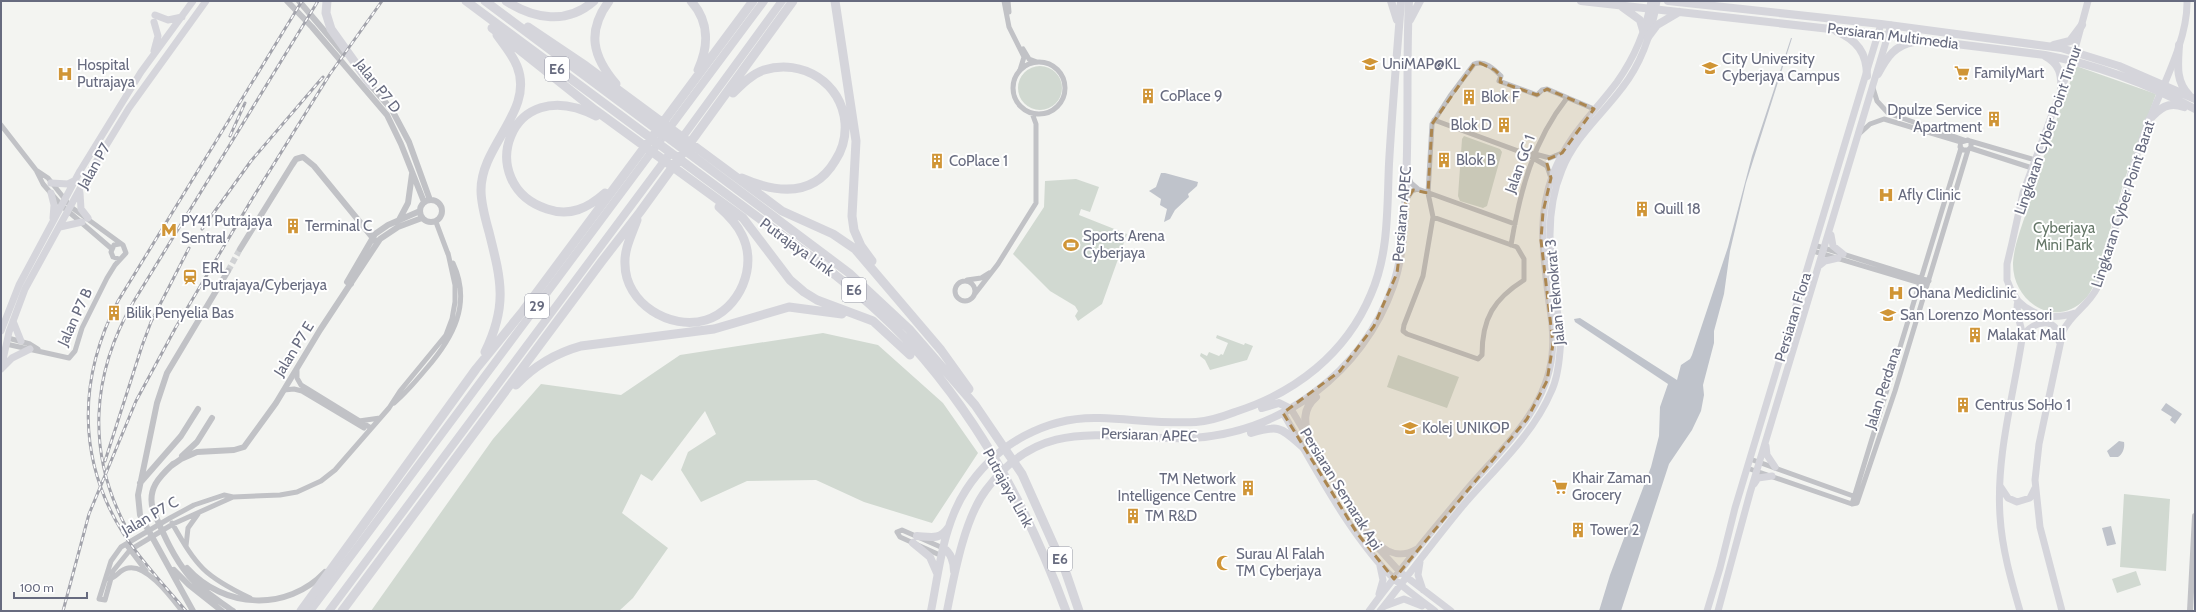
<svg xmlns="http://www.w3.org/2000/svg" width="2196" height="612" font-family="Cabin,sans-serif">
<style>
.green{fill:#d1d9d1}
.water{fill:#bfc3cb}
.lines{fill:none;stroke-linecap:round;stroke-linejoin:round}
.tertiary-tunnel{stroke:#d0d2d4;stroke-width:6;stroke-dasharray:6 3;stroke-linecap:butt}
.minor{stroke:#c1c2c6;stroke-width:5}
.tertiary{stroke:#c1c2c6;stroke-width:6}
.secondary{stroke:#d5d5db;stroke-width:7}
.primary{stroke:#d5d5db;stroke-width:8}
.trunk{stroke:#d5d5db;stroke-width:8}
.motorway{stroke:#d5d5db;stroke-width:9}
.rail-casing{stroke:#a2a3ab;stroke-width:3}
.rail{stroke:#fff;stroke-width:1.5;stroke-dasharray:4.5;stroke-linecap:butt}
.marked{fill:#ab8650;fill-opacity:0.2;stroke:#ab8650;stroke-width:3;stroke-dasharray:8 5;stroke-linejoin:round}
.labels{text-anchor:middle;stroke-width:4;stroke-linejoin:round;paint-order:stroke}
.shield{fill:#fff;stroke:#9597a5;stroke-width:1}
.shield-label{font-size:14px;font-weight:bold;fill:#676b7f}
.street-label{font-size:15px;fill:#676b7f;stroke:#fff}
.poi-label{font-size:15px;fill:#676b7f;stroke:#fff;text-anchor:start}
.park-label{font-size:15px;fill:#657768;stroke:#fff}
</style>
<rect width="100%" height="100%" fill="#f3f4f1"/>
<!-- green -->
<path class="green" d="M1018 88a22 22 0 1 1 44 0a22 22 0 1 1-44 0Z
M2076 66 2156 94 2124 181 2097 277C2094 285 2091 293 2085 299 2056 330 2012 302 2013 263 2014 245 2022 226 2027 210 2041 161 2059 113 2076 66Z
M1464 136 1500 149 1502 152 1487 206 1483 208 1460 201 1458 196 1462 139Z
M1076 179 1099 187 1090 212 1081 209 1079 215 1127 234 1102 304 1078 321 1075 316 1078 311 1075 306 1050 291 1013 254 1044 207 1045 181Z
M823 333 878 345 943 403 978 453 932 523 864 502 816 480 747 481 701 502 681 470 688 452 716 434 705 411 652 481 641 474 622 513 668 548 633 598 619 611H371L493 439 541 384 621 395 680 355Z
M1217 335 1244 345 1245 343 1253 346 1247 360 1210 370 1205 360 1200 356 1201 353 1207 356 1209 352 1219 356 1221 354 1223 355 1228 343 1216 338Z
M1398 355 1459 377 1447 408 1387 387Z
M2124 494 2170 499 2166 571 2120 567Z
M2136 571 2141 585 2117 593 2112 579Z"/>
<!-- water -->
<path class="water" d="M1791 38H1792L1746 183 1730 251 1724 294 1714 331V343L1703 385 1704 395 1701 411 1692 430 1669 464 1621 611H1599L1610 575 1651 467 1659 436 1660 407 1668 384 1575 322 1574 319 1580 318 1677 380 1681 365 1690 359 1692 355 1728 247 1752 156Z
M1161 173H1165L1198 182 1197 186 1188 194 1189 197 1175 210 1170 219 1164 222 1167 209 1160 205 1161 199 1149 191 1156 187Z
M2166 403 2182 414 2175 424 2170 420 2172 417 2161 410Z
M2119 441 2124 442C2125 447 2123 454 2118 457H2110L2107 451Z
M2111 526 2116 544 2107 546 2102 528Z"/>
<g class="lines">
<!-- tertiary-tunnel -->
<path class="tertiary-tunnel" d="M228 271 240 249"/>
<!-- minor -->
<path class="minor" d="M1004 1 1009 27 1024 57 1020 70
M1008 1 1009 12
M1023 49 1029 59 1037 62
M1013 88a26 26 0 1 1 52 0a26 26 0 1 1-52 0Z
M1873 88 1877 101 1888 113 1964 140
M1434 120 1526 154 1547 166 1551 178
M1 125 36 170 43 184 62 206 112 249
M1859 134 1870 124 1884 119 1961 142 1968 140 1971 142V147L1968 150H1963L1960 147 1961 142
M1970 141 2035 160
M1970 148 2032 168
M1531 153 1550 158 1562 153
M1408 175 1411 183 1418 189 1515 224
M1406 200 1412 191 1418 189
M1433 217 1517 247 1524 259V280C1494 299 1482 318 1482 355L1478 359 1407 334 1403 331 1404 325 1423 276Z
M1433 217 1428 193 1432 124 1450 96 1474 64C1485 60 1494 69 1501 76L1499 81 1537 95 1542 90 1547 89 1594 109
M436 222 448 254
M119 244 114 245 111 252 113 257 119 259
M1511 245C1520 191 1533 141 1567 98
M1814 245 1929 281
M1813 251 1927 285
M967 280 981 278 989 273
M955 291a10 10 0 1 1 20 0a10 10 0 1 1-20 0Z
M974 295 998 264 1036 203V124L1032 113
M8 338 30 344 38 349
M6 344 69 358 75 351 82 328 107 278 115 265 126 253 123 245 71 207 48 178 36 170
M297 371V378L301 385 371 428
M284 390 294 389 302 391 364 428
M394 403C406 393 416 381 426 369 453 338 472 304 453 263
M359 421 380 418
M1750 459 1856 497
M1747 468 1852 504 1857 503 1895 391 1968 150
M233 497 173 524 130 550 113 571 105 600 99 599 111 561 121 547 170 518 194 505 224 495 233 497 280 495 297 492 321 481 335 470 389 408 400 391 446 335 452 319 455 302V285L448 253
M1852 504 1961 148
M172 523C197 567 204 576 250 598
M186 546 188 528 198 514
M128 547 146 571
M942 556 900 537 897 532 902 530 943 548
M109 579C116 578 120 569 128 568 147 564 171 597 182 611"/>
<!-- tertiary -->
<path class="tertiary" d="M287 1 312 27 387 115 401 144 424 202
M299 1 344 54
M368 82 392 110 409 142 430 200
M420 211a11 11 0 1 1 22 0a11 11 0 1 1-22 0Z
M399 220 408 203 412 174
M240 249 292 165 296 159 303 157 314 166 377 243
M351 284 347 282 375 234 388 225 420 211
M182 456 197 442 212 418
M173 464C159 477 147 489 153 510 163 533 173 557 189 576 201 590 218 600 233 611
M171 466 181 459 197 452 234 450 244 447 276 403 320 330 380 239 398 227 422 218
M140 483 181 436 198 409
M187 568C224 609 287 612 325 572
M174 570 189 585 222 611
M193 611 140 515 138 495 157 403 167 373 228 271
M2190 611 2195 516"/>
<!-- secondary -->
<path class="secondary" d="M155 15 168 20 182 17
M154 22 158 36 154 51
M51 183 68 184 76 180
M51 193 54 205 53 218
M80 193 81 209 88 218
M60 227 82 222
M1831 235 1833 246 1843 254
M1820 265 1825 261 1838 258
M2018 301C2034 317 2053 320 2075 313
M13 321 21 341
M1 331 19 285 80 171 141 72 193 1
M2022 337C2034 319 2059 316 2059 341
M1 369 9 332 25 289 82 185 129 108 206 1
M1 369 12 358 30 349
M1291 409 1353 513 1380 550 1400 572 1451 611
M1283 413C1313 464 1347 530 1388 573 1402 587 1419 599 1435 611
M1766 446 1767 455 1775 467
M1754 484 1758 478 1772 476
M2000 486 2008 498 2017 502 2030 498 2035 488
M1378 543C1389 555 1403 557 1417 549
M1420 562 1418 575 1423 590
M1379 594 1383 580 1380 566
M1385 606 1404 599 1422 606
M1369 611C1399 570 1432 531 1464 493 1499 451 1546 412 1552 355 1554 338 1552 320 1549 303 1544 257 1536 219 1553 174 1568 135 1593 114 1617 82 1634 58 1646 30 1651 1
M1380 611C1407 577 1433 542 1461 508 1491 472 1532 437 1551 392 1557 380 1559 364 1560 351 1562 334 1558 318 1556 302 1550 257 1544 213 1562 170 1575 137 1601 116 1622 88 1641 64 1652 32 1657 1
M1707 611 1720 568 1735 508 1881 24
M1718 611 1750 493 1891 25
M2020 611C2011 580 2002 549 2000 516 1996 456 2013 398 2022 339 2024 328 2014 315 2018 301L2011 290 2007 280V264L2012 243 2023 193 2072 60 2088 1
M2062 611 2040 527 2035 480 2039 444 2063 331C2071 314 2088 306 2097 288 2114 237 2126 184 2144 134 2158 93 2188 43 2187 1"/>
<!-- primary -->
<path class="primary" d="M1391 1 1397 20
M1581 1 1875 34 2045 55C2098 65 2148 84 2195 109
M1668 1 1881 24 2061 48 2119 66 2195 99
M1622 7 1640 20 1643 30
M1410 20 1420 1
M1836 31C1857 40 1867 53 1867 76
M1648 37 1657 25 1679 12
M2054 45 2070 41 2082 25
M2179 45C2178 63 2175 81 2189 95
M2045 56C2060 64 2062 75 2061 90
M1878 74C1887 57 1895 45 1914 42
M2149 120C2160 108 2168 101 2184 107
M1262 408 1279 403 1291 409
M1251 433C1281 424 1281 428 1304 448
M1309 439C1304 423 1302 409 1316 397
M917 536C931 537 940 540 948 528
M913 543 930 557 937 573
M943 548C951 552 954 563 954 571
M931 611C939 571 943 525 966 490 996 444 1046 416 1100 418 1132 419 1164 424 1196 422 1210 421 1222 417 1235 412 1295 393 1346 354 1371 294 1389 253 1387 208 1389 164 1392 110 1397 55 1401 1
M947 611C954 576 964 519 986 490 1043 412 1111 441 1190 438 1281 434 1363 372 1393 286 1404 254 1405 217 1406 183 1409 122 1406 62 1409 1"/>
<!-- trunk -->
<path class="trunk" d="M679 142 782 1
M310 611 764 1
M329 611 668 156"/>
<!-- motorway -->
<path class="motorway" d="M327 1 326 13 331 29 371 85
M466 1 829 270C863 297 896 326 924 359 986 432 1033 521 1066 611
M485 1 849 273 909 329 975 405 1022 474 1065 570 1079 611
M506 1C534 19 567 25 594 1
M609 1C586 32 593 57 616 84
M691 1C709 21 709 46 698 70
M835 1 856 141 852 216 854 230 861 246 872 261
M528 27 586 66 782 211 833 234 855 249 941 350 969 389
M492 28 595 110 743 218 790 280 804 292 817 300 873 321 910 355
M733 93C742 84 752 74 764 70 802 58 842 83 845 123 846 137 843 149 835 161 813 198 776 193 742 178
M596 116C508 70 473 185 547 209 570 217 588 208 605 193
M637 220C632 234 624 249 625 264 625 303 670 331 706 320 740 309 758 266 742 235 737 224 728 215 719 207
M485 352C508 305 501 280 489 232 485 218 481 204 481 190 481 145 535 110 517 66 512 54 504 45 497 35
M516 385C534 366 556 353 581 346L714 329 789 307 842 314
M301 611 476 369 523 311 753 1
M342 611 602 261 640 212 793 1"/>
<defs>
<path id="rail" d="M230 136 245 103
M202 229 251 161 323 77
M105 461 142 346 151 322 189 248
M127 529C86 453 91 374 134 301L318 1
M63 611 89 514 136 401 176 327 252 199 330 74 382 1
M186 611C165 586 141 561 123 533 77 459 78 378 118 301L302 1"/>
</defs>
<!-- rail casing -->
<use href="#rail" class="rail-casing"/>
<!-- rail -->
<use href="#rail" class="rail"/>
</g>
<!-- marked area -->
<path class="marked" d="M1480 63 1495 70 1501 76 1500 82 1537 95 1547 89 1594 109 1562 153 1546 160 1551 178 1543 212 1541 240 1553 344 1547 381 1527 419 1394 579 1357 533 1283 413 1340 371 1374 326 1397 273 1406 201 1413 190 1428 193 1432 124 1474 64Z"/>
<!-- icons -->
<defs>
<symbol id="university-bare" viewBox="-9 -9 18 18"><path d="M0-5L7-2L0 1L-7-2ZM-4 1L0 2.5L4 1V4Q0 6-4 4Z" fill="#d09536" stroke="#fff" stroke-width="2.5" paint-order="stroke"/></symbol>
<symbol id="supermarket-bare" viewBox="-9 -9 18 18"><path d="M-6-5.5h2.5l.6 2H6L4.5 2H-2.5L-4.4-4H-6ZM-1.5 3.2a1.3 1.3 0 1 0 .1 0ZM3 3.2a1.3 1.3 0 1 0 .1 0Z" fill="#d09536" stroke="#fff" stroke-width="2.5" paint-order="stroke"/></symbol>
<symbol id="hospital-bare" viewBox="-9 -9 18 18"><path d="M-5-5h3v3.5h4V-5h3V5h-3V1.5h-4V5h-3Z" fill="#d09536" stroke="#fff" stroke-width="2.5" paint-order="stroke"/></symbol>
<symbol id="building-bare" viewBox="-9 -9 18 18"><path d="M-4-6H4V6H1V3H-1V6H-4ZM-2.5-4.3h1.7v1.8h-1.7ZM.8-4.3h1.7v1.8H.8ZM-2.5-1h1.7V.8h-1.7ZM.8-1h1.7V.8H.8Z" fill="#d09536" stroke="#fff" stroke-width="2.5" paint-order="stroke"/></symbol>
<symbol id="metro-bare" viewBox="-9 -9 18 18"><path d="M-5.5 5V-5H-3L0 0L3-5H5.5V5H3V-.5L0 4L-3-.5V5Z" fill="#d09536" stroke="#fff" stroke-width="2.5" paint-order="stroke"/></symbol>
<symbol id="stadium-bare" viewBox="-9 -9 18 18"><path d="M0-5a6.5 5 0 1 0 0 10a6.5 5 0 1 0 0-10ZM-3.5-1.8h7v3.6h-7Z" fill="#d09536" stroke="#fff" stroke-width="2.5" paint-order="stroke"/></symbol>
<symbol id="station-bare" viewBox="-9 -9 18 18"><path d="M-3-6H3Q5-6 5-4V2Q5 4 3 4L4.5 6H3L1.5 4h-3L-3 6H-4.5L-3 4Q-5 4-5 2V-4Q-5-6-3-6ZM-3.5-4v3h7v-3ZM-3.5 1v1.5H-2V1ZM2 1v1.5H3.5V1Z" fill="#d09536" stroke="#fff" stroke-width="2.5" paint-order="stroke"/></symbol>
<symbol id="school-bare" viewBox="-9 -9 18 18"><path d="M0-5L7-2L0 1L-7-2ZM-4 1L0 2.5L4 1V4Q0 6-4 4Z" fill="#d09536" stroke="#fff" stroke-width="2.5" paint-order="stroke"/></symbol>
<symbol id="mosque-bare" viewBox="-9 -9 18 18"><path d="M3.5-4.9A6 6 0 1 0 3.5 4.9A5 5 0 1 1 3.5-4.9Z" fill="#d09536" stroke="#fff" stroke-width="2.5" paint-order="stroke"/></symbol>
</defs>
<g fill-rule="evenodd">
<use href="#university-bare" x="1359" y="53" width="22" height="22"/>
<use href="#university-bare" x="1699" y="57" width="22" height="22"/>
<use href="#supermarket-bare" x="1951" y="62" width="22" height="22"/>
<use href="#hospital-bare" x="54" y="63" width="22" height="22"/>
<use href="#building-bare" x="1137" y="85" width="22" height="22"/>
<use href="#building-bare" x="1458" y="86" width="22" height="22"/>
<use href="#building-bare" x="1983" y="108" width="22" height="22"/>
<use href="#building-bare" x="1493" y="114" width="22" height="22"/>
<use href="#building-bare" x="1433" y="149" width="22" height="22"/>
<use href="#building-bare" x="926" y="150" width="22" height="22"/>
<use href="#hospital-bare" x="1875" y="184" width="22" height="22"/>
<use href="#building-bare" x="1631" y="198" width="22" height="22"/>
<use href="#building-bare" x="282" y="215" width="22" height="22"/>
<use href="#metro-bare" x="158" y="219" width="22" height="22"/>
<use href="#stadium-bare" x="1060" y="234" width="22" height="22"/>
<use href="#station-bare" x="179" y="266" width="22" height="22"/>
<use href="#hospital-bare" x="1885" y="282" width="22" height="22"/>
<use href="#building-bare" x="103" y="302" width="22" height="22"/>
<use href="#school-bare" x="1877" y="304" width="22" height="22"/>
<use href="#building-bare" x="1964" y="324" width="22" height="22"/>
<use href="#building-bare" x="1952" y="394" width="22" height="22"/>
<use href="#university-bare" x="1399" y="417" width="22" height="22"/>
<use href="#supermarket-bare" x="1549" y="476" width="22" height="22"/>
<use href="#building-bare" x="1237" y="477" width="22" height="22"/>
<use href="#building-bare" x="1122" y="505" width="22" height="22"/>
<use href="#building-bare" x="1567" y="519" width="22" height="22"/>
<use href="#mosque-bare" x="1213" y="552" width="22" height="22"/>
</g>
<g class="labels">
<!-- shield labels -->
<g class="shield">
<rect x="545" y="57" width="24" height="24" rx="3"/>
<rect x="842" y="278" width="24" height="24" rx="3"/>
<rect x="525" y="294" width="24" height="24" rx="3"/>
<rect x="1048" y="547" width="24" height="24" rx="3"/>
</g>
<g class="shield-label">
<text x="557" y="74">E6</text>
<text x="854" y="295">E6</text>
<text x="537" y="311">29</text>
<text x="1060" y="564">E6</text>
</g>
<!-- street labels -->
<g class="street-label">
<text transform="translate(1893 36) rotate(7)" y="5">Persiaran Multimedia</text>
<text transform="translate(378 86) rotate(52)" y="5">Jalan P7 D</text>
<text transform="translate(2048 130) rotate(-71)" y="5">Lingkaran Cyber Point Timur</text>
<text transform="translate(1520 164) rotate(-70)" y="5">Jalan GC 1</text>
<text transform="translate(94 166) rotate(-60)" y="5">Jalan P7</text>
<text transform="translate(2123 204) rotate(-72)" y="5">Lingkaran Cyber Point Barat</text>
<text transform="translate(1402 214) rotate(-85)" y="5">Persiaran APEC</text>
<text transform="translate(797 247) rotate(36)" y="5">Putrajaya Link</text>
<text transform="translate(1555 292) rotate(-95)" y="5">Jalan Teknokrat 3</text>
<text transform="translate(75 317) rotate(-65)" y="5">Jalan P7 B</text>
<text transform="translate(1793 317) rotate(-73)" y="5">Persiaran Flora</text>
<text transform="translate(294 349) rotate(-58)" y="5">Jalan P7 E</text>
<text transform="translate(1883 388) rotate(-72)" y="5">Jalan Perdana</text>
<text transform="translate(1149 435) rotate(2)" y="5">Persiaran APEC</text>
<text transform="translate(1008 488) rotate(61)" y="5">Putrajaya Link</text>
<text transform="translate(1341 489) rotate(58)" y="5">Persiaran Semarak Api</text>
<text transform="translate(150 516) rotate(-30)" y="5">Jalan P7 C</text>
</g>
<!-- poi labels -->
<g class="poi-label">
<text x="1722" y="64">City University<tspan x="1722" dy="17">Cyberjaya Campus</tspan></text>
<text x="1382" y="69">UniMAP@KL</text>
<text x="77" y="70">Hospital<tspan x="77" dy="17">Putrajaya</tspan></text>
<text x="1974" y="78">FamilyMart</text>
<text x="1160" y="101">CoPlace 9</text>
<text x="1481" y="102">Blok F</text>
<text x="1982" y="115" text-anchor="end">Dpulze Service<tspan x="1982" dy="17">Apartment</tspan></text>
<text x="1492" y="130" text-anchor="end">Blok D</text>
<text x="1456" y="165">Blok B</text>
<text x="949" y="166">CoPlace 1</text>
<text x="1898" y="200">Afly Clinic</text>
<text x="1654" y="214">Quill 18</text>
<text x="181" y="226">PY41 Putrajaya<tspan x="181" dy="17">Sentral</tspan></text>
<text x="305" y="231">Terminal C</text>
<text x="1083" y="241">Sports Arena<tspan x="1083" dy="17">Cyberjaya</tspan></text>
<text x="202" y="273">ERL<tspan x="202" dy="17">Putrajaya/Cyberjaya</tspan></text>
<text x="1908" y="298">Ohana Mediclinic</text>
<text x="126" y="318">Bilik Penyelia Bas</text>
<text x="1900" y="320">San Lorenzo Montessori</text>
<text x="1987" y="340">Malakat Mall</text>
<text x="1975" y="410">Centrus SoHo 1</text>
<text x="1422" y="433">Kolej UNIKOP</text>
<text x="1572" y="483">Khair Zaman<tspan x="1572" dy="17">Grocery</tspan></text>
<text x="1236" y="484" text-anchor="end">TM Network<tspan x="1236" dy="17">Intelligence Centre</tspan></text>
<text x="1145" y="521">TM R&amp;D</text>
<text x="1590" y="535">Tower 2</text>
<text x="1236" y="559">Surau Al Falah<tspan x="1236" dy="17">TM Cyberjaya</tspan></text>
</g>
<!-- park labels -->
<g class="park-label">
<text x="2064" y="233">Cyberjaya<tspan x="2064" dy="17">Mini Park</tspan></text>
</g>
</g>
<!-- border -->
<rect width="2196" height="612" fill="none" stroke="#676b7f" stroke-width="4"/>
<!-- scale -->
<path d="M14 592v6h73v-6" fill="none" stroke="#676b7f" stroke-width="2"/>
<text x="20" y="592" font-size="12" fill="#676b7f" stroke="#ffffff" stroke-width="3" paint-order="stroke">100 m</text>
</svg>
